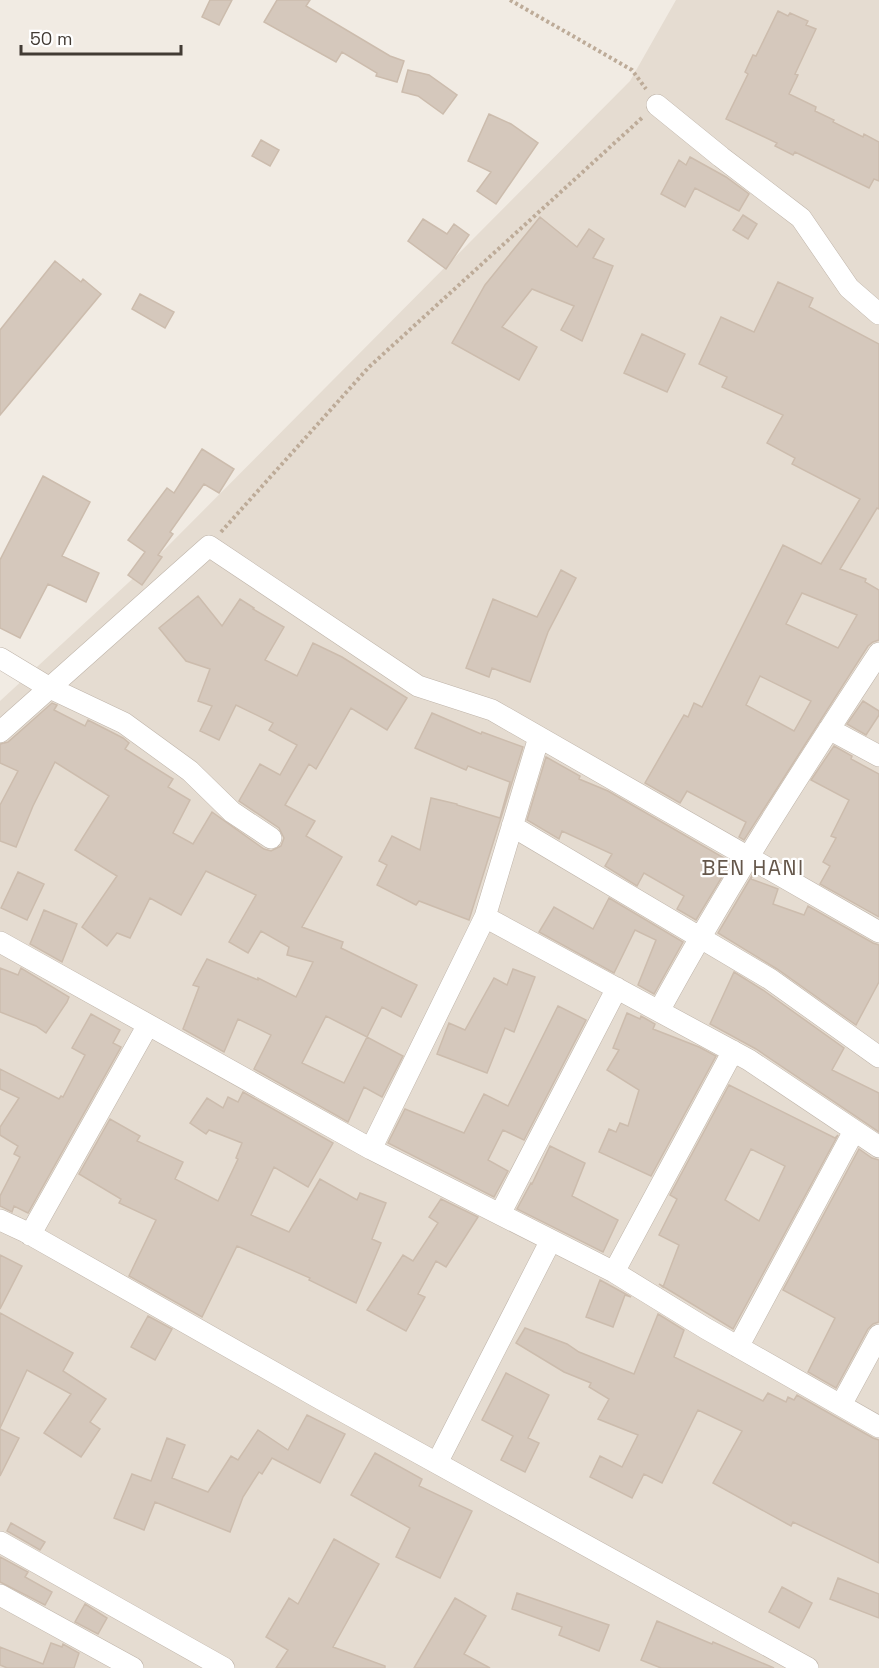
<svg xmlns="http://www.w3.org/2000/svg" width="879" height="1668" font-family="'Space Grotesk',sans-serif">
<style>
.residential{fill:#e5dcd1}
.building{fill:#d5c8bc;stroke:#ccbcad;stroke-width:1.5;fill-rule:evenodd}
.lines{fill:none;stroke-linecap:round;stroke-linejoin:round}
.minor-casing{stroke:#bfb4a9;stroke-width:22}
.path{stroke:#bdab98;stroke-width:4;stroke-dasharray:3 3;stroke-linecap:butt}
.minor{stroke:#fff;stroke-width:21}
.labels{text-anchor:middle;stroke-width:4.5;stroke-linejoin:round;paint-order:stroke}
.quarter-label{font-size:21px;letter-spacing:1.5px;fill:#65574b;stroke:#fff}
</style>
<rect width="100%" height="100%" fill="#f1ebe3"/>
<!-- residential -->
<path class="residential" d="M676 0H879V1668H0V701L166 548 630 81Z"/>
<!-- building -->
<path class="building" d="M210 0H232L219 25 202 17Z
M277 0H310L306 6 390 56 404 61 397 82 376 76 377 73 342 52 336 62 264 22Z
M778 11 788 16 790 13 808 21 806 25 816 29 795 74 798 75 789 94 816 107 815 111 834 120 833 122 863 137 864 134 879 142V181L874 179 869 188 795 152 793 155 775 146 777 143 726 119 748 74 745 72 753 55 756 56Z
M408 70 429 75 457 95 443 114 418 96 402 92Z
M489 114 511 124 538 143 496 204 477 191 491 172 468 161Z
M261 140 279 150 270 166 252 156Z
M690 157 726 177 749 194 739 211 695 188 685 207 661 194 679 160 686 165Z
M743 215 757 224 748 239 733 230Z
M540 217 577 247 589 229 604 239 593 258 613 266 582 341 561 330 574 306 532 289 502 327 537 347 519 380 452 343 485 285Z
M423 219 447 234 454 224 469 235 446 269 408 241Z
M55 261 81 282 83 279 101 294 0 415V330Z
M778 282 813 298 809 307 879 344V509L877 508 840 569 866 579 865 582 879 590V640L873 642 868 646 744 840 739 837 746 822 687 791 680 803 645 783 684 715 688 717 694 703 702 707 783 545 821 564 860 499 792 464 795 458 767 443 783 415 722 387 727 377 699 364 721 317 754 332ZM802 593 857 615 838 648 786 624ZM760 676 811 701 794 731 746 705Z
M140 294 174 312 165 328 132 309Z
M642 334 685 354 667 392 624 373Z
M202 449 234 469 219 493 204 484 170 532 173 534 158 555 162 557 142 585 128 575 145 552 128 540 167 488 174 493Z
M43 476 90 502 62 556 99 573 86 602 48 584 20 638 0 628V560Z
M561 570 576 578 548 632 530 682 492 668 489 677 466 668 493 599 537 617Z
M198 596 222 626 240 599 254 608 253 609 284 627 265 660 297 676 313 643 342 657 407 698 387 730 351 708 316 769 309 764 285 805 315 821 306 836 342 857 302 927 343 942 341 948 417 985 401 1017 382 1007 367 1037 326 1016 302 1063 344 1083 367 1037 403 1056 382 1097 364 1087 348 1122 254 1069 271 1035 238 1019 224 1052 183 1029 199 987 193 985 207 959 258 980V978L296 997 313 962 287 955 289 947 261 931 248 953 229 942 256 895 206 871 181 915 150 898 130 938 117 933 107 946 82 927 117 876 75 850 109 796 55 762 33 806 16 847 0 841V805L18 771 0 763V744L8 742 52 703 57 705 54 710 85 726 88 720 123 738 129 743 125 749 173 779 168 787 190 800 173 833 193 844 212 812 264 849 271 851 281 846 284 838 279 828 239 801 260 764 280 775 297 745 269 730 273 723 236 705 219 740 200 731 212 706 198 701 210 669 186 661 159 628Z
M863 701 879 711V715L866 735 847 724Z
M432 713 481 734 482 732 523 747 469 920 419 901 416 905 377 885 387 865 379 861 392 836 420 850 431 798 457 804V805L500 818 510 782 468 766 466 770 415 748Z
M834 746 852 756 851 759 879 774V917L820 884 830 866 823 862 836 838 831 836 849 800 811 780Z
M546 757 580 776 579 779 608 791 731 862 696 920 677 909 684 896 644 873 637 886 605 866 612 854 562 831 559 839 527 820Z
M18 872 44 884 27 920 1 908Z
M753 874 751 879 778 889 773 904 804 915 808 906 873 943 879 945V982L856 1025 777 969 718 933Z
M609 898 683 942 654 994 638 985 656 940 635 930 614 973 539 932 554 907 593 929Z
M44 910 77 924 62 962 30 944Z
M0 968 18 975 21 968 69 997 67 1002 46 1033 36 1026 0 1012Z
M513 969 535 977 514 1032 505 1028 487 1073 437 1054 449 1023 465 1030 494 978 507 985Z
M734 972 763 990 844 1048 832 1070 879 1093V1132L756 1049 710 1024Z
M558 1006 586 1020 524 1140 503 1130 488 1160 508 1171 494 1197 388 1143 405 1109 464 1133 484 1094 508 1106Z
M627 1013 640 1019 641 1016 655 1024 653 1029 699 1047 716 1056 651 1176 599 1152 609 1129 616 1132 620 1123 628 1126 639 1090 607 1070 619 1050 613 1048Z
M91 1014 120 1030 113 1043 121 1047 28 1213 14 1206 12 1212 0 1206V1196L20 1157 14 1154 18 1146 0 1135V1127L19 1098 0 1089V1069L59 1099 61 1096 63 1097 85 1055 72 1048Z
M729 1085 835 1138 838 1135 733 1329 659 1284 663 1287 679 1245 659 1235 677 1199 670 1195ZM751 1149 785 1166 759 1221 725 1200Z
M243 1092 333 1143 308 1187 274 1167 251 1215 289 1232 320 1179 357 1200 360 1193 386 1203 372 1239 381 1243 356 1303 309 1280 310 1278 237 1246 202 1317 129 1276 156 1220 119 1203 121 1199 79 1174 110 1119 140 1136 137 1141 183 1162 175 1179 218 1201 238 1159 236 1158 242 1143 209 1130 206 1134 190 1123 207 1098 223 1108 228 1097 238 1102Z
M550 1146 585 1163 572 1196 618 1220 603 1252 517 1209 531 1183 532 1184Z
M859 1149 872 1158 879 1160V1322L873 1324 868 1329 836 1388 808 1372 835 1318 783 1290Z
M441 1199 478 1217 446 1267 436 1261 418 1294 425 1297 406 1331 367 1310 403 1255 413 1261 438 1223 429 1217Z
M0 1255 22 1266 0 1309Z
M600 1280 631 1297 625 1295 613 1327 586 1317Z
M0 1313 73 1353 63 1371 106 1399 90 1422 100 1429 81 1457 44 1433 71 1394 27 1370 0 1428Z
M658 1314 684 1330 674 1357 763 1401 768 1393 786 1402 788 1397 794 1400 797 1395 873 1438 879 1440V1563L793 1522 791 1526 713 1483 742 1431 698 1410 662 1483 644 1474 632 1498 590 1477 600 1456 622 1467 638 1435 598 1419 609 1399 589 1387 591 1383 564 1372 516 1343 525 1328 567 1344 579 1352 634 1374Z
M148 1316 172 1329 155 1360 131 1347Z
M506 1373 549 1395 528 1438 539 1443 525 1472 501 1460 513 1436 482 1420Z
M307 1415 345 1434 320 1483 272 1458 262 1474 259 1472 243 1497 230 1532 155 1502 144 1530 114 1518 132 1474 151 1481 167 1438 185 1445 172 1478 208 1492 231 1456 238 1460 258 1430 288 1450Z
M0 1429 19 1438 0 1476Z
M375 1453 422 1479 419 1486 472 1511 440 1578 396 1557 410 1528 351 1495Z
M11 1523 45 1542 40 1550 7 1531Z
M334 1539 379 1564 333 1647 385 1666V1668H276L288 1650 266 1637 289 1598 298 1604Z
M0 1557 28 1572 25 1577 52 1592 45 1605 0 1582Z
M838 1578 879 1594V1618L830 1599Z
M782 1587 812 1603 799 1628 769 1612Z
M517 1593 609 1625 599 1651 559 1635 562 1627 512 1609Z
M455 1598 486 1616 464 1654 490 1668H414Z
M85 1604 107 1618 98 1634 75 1622Z
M657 1621 712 1644 713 1642 774 1668H661L641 1660Z
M51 1643 62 1647 63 1644 79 1653 74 1668H7L0 1665V1647L43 1664Z"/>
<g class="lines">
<defs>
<path id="minor" d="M657 105 721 157 801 218 849 288 879 314
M0 658 48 687 124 723 190 771 232 812 271 838
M829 729 879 756
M0 732 209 546 418 686 492 710 879 932
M512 826 770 979 879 1057
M485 917 749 1060 879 1147
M0 942 371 1149 614 1272 705 1328 879 1427
M659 1011C726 888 802 770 879 653
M371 1149 485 917 539 737
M500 1214 617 988
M0 1220 26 1232 319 1398 808 1668
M30 1235 148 1025
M614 1272 733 1051
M738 1347 854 1131
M841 1405 879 1335
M437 1463 551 1240
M0 1542 224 1668
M0 1595 133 1668"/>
</defs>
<!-- minor casing -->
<use href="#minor" class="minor-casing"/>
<!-- path -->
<path class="path" d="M510 0 632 70 646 89
M221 532 369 367 643 117"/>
<!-- minor -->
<use href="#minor" class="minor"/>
</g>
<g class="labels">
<!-- quarter labels -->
<g class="quarter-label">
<text x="753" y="875">BEN HANI</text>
</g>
</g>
<!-- scale -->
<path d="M21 45v9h160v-9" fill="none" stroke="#423b34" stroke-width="3"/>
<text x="30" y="45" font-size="18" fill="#423b34" stroke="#ffffff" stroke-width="4.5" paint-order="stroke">50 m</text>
</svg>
